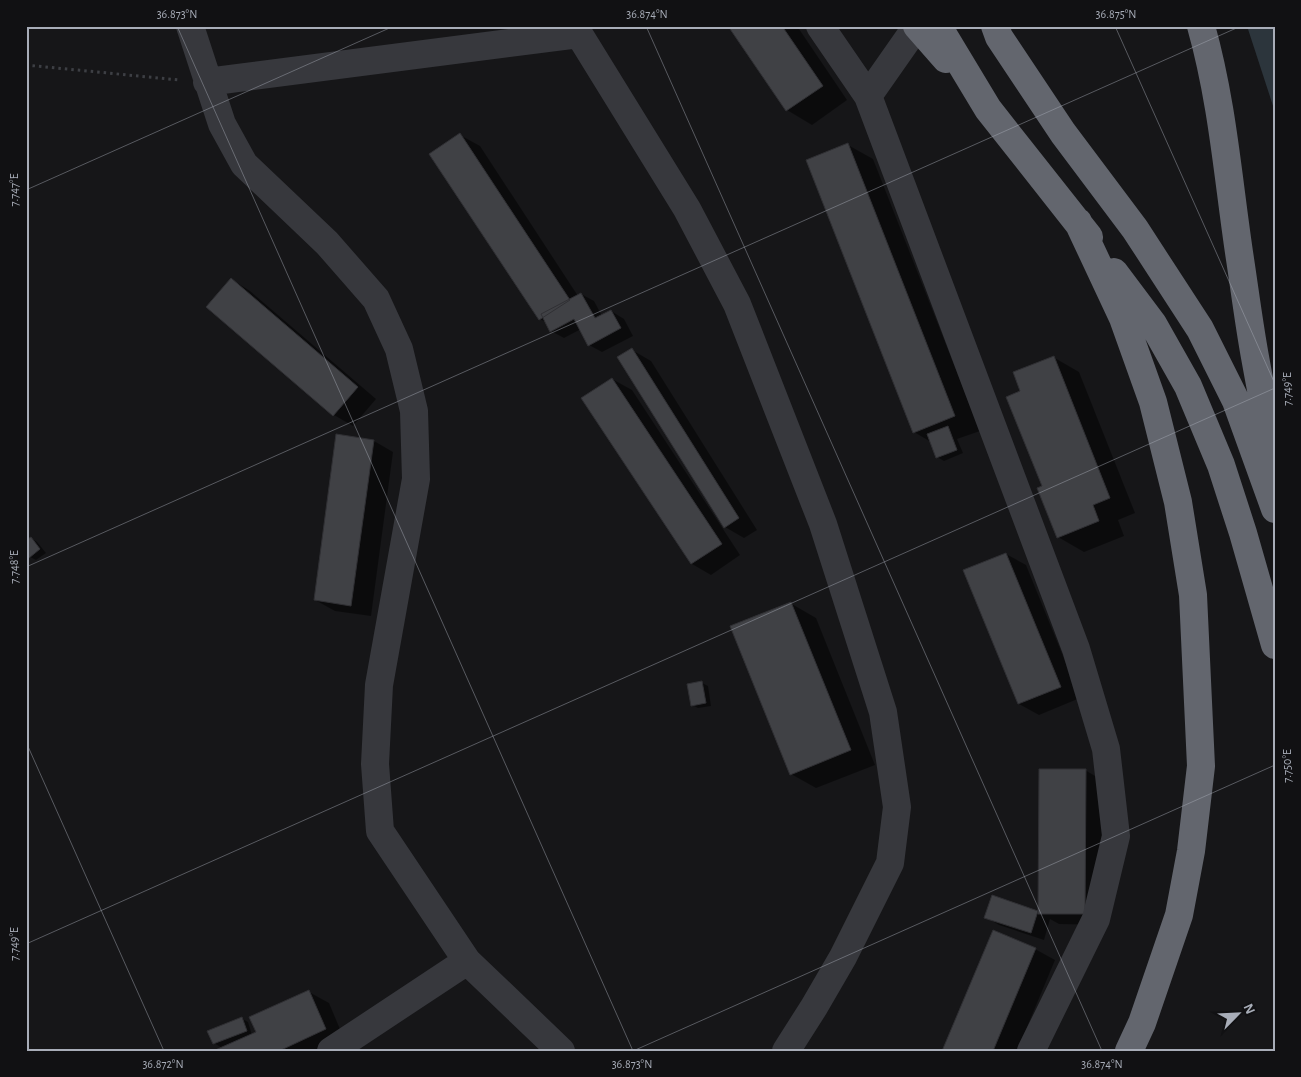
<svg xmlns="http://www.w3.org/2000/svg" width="1301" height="1077" font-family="'Alegreya Sans',sans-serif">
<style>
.water{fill:#2c353c}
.shadow{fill:#0007}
.building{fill:#404145;stroke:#303034}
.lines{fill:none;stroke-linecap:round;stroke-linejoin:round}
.path{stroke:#3d3f44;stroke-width:3;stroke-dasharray:2.5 4;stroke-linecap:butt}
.minor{stroke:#37383d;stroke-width:28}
.highway{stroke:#63666e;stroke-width:28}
.ticks{fill:none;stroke:#a8adb8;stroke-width:1;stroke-opacity:0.45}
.neatline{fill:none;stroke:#a8adb8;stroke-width:2}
.ticks-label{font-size:12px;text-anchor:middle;fill:#a8adb8}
</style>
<rect width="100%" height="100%" fill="#161618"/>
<!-- water -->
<path class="water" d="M1247 26H1275V112Z"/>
<!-- shadow -->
<path class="shadow" d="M729 26H797L847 100 812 125 787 110Z
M460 135 480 146 578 296 581 294 594 301 602 316 611 311 624 319 633 336 602 352 589 345 581 329 564 338 551 331 547 323 540 319Z
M848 145 873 159 980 431 957 439 963 453 944 461 937 457 931 442 914 432Z
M231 279 250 291 376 399 353 426 334 415Z
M632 350 651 361 757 530 744 538 725 527Z
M1053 357 1079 372 1135 513 1118 520 1124 536 1084 552 1058 537 1022 391Z
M612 379 632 390 740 555 711 575 692 564 583 399Z
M374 441 393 452 371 616 335 611 315 600Z
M31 538 37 542 46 553 36 560 30 557Z
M1006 554 1026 565 1080 698 1039 715 1019 704 965 571Z
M790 603 816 618 875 765 816 788 791 774Z
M702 683 708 686 711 706 698 708 692 705Z
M1085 770 1105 782 1104 925 1059 924 1050 919 1044 940 999 925 986 917 993 897 1039 912Z
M1035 949 1055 960 1017 1051H943Z
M309 992 329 1003 345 1041 323 1051H217L222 1048 214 1043 241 1018 248 1022 252 1035Z"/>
<!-- building -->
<path class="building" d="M728 26H782L823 86 786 111Z
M460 133 570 300 539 320 429 154Z
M848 143 955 416 913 433 806 160Z
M231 278 358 387 333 416 206 307Z
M581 293 595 318 611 310 621 328 588 346 574 319 550 332 541 314Z
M632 348 739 518 724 528 617 357Z
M1054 356 1110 498 1093 505 1099 521 1057 538 1037 488 1042 486 1006 397 1020 391 1013 372Z
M612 378 722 544 691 564 581 398Z
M948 426 957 450 936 458 927 434Z
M336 434 374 440 351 606 314 600Z
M31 537 40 549 29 558 26 555V540Z
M1006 553 1061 687 1018 704 963 570Z
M791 602 851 750 790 775 730 626Z
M702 681 706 703 691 706 687 684Z
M1039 769H1086L1085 914H1038Z
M992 895 1038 911 1031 933 984 918Z
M993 930 1036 948 993 1051H942Z
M309 990 326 1029 279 1051H213L256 1032 249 1017Z
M242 1017 247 1031 213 1044 207 1031Z"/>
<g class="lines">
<!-- path -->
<path class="path" d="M26 65 179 80"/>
<!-- minor -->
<path class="minor" d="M190 26 222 124 244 164 327 243 376 299 399 349 414 411 416 479 379 685 375 764 380 831 467 961 561 1051
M574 26 687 209 737 304 823 524 883 712 897 807 890 863 843 957 814 1007 786 1051
M820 26 868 96 1076 649 1106 749 1116 836 1096 919 1031 1051
M207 82 579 34
M868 96 917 26
M331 1051 467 961"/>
<!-- highway -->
<path class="highway" d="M917 26 946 59
M940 26 944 36 988 109 1089 237
M995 26 999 37 1063 133 1135 229 1200 329 1236 401 1275 509
M1201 26C1223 104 1228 180 1240 259 1245 292 1249 324 1255 357 1262 396 1270 434 1274 473
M1078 222 1123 318 1153 402 1178 502 1193 595 1201 766 1191 851 1179 915 1142 1023 1129 1051
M1114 272 1153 324 1188 386 1221 465 1243 533 1275 645"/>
</g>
<!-- ticks -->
<path class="ticks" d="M177 26 633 1051M646 26 1102 1051M1115 26 1275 384M26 190 394 26M26 567 1241 26M26 742 164 1051M26 944 1275 388M633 1051 1275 765"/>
<!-- border -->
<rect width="1301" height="1077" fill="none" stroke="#111113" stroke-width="55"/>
<!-- north arrow -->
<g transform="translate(1238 1014) rotate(66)" stroke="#111113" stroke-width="4" paint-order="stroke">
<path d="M0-4L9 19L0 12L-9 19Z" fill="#a8adb8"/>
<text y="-8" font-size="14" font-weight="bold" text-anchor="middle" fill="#a8adb8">N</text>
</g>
<rect x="28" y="28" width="1246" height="1022" class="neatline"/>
<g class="ticks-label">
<text x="177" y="18">36.873°N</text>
<text x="647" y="18">36.874°N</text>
<text x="1116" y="18">36.875°N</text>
<text transform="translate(14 190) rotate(-90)" y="4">7.747°E</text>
<text transform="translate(1287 389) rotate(-90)" y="4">7.749°E</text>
<text transform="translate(14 567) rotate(-90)" y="4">7.748°E</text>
<text transform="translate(1287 766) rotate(-90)" y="4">7.750°E</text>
<text transform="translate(14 944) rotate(-90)" y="4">7.749°E</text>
<text x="163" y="1068">36.872°N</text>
<text x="632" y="1068">36.873°N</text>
<text x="1102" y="1068">36.874°N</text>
</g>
</svg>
